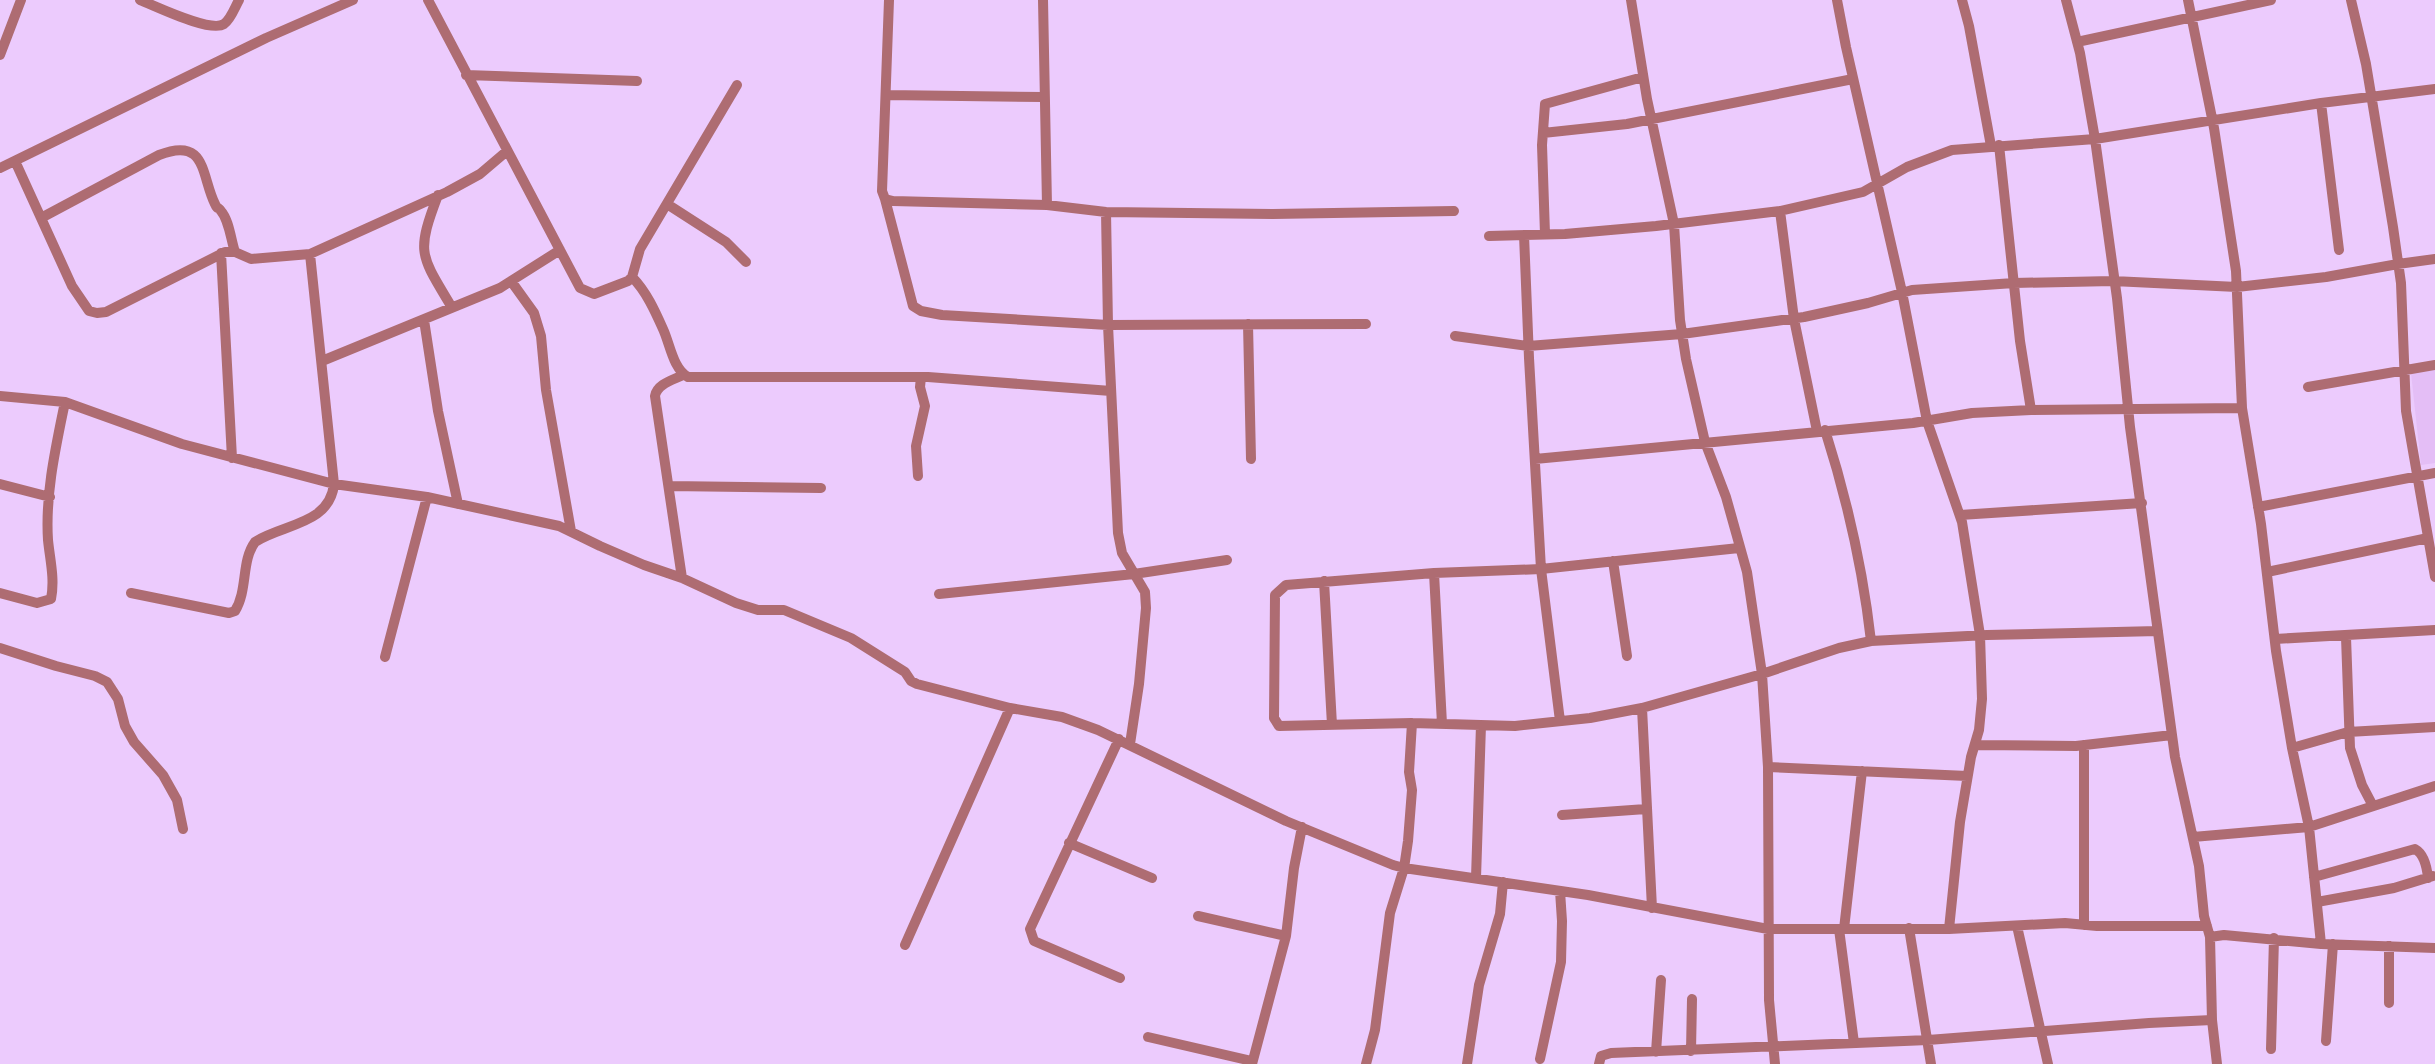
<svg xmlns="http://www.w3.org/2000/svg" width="2435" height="1064" font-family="Literata,serif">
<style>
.built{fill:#e4bef6}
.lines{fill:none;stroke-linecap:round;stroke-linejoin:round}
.minor{stroke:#ae6c72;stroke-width:10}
</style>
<rect width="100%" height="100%" fill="#eccbfd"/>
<!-- built -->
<path class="built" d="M2435 370V463L2421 465 2411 373Z"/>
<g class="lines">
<!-- minor -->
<path class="minor" d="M140 0C156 6 210 33 224 24 231 19 235 7 239 0
M428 0 580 288 594 294 628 281 632 277 640 249 737 85
M889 0 882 191 885 199 893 201 1047 205
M1043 0 1047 205 1106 212 1273 214 1454 211
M1631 0 1647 99 1674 224 1680 320 1686 359 1705 442 1726 497 1747 572 1762 674 1768 767 1769 1000 1775 1064
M1837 0 1846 47 1902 292 1927 421 1962 522 1980 635 1982 699 1979 730 1971 757 1960 822 1949 929
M1962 0 1969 26 1991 146
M2066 0 2080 53 2095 139 2117 298 2130 427 2175 757 2199 866 2204 916 2210 937
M2188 0 2214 128 2236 271 2242 408 2261 524 2276 651 2292 748 2309 827 2435 786
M2351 0 2366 64 2393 227 2401 283 2406 411 2435 577
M2077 42 2271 0
M0 55 21 0
M466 75 637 81
M886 95 1043 97
M2321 103 2339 250
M1543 133 1627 124 1853 79
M1999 145 2020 341 2031 410
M15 161 72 286 89 311 97 313 106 312 225 252H235L251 259 310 254 447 192 480 174 507 151
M0 168 266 38 353 0
M438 195C416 253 420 254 451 306
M885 199 913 306 921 311 942 315 1108 325 1366 324
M667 204 726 242 746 262
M1780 211 1794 319 1817 431
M1106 212 1108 325 1118 533 1122 553 1145 592 1146 608 1139 684 1130 744
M41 218 159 155C207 136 201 176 215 204 218 211 217 205 221 211 229 220 231 240 235 252
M1545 234 1542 145 1545 104 1643 77
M1524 235 1529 358 1541 569 1560 721
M1489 236 1565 234 1656 226 1780 211 1863 192 1907 167 1952 150 2095 139 2321 103 2435 89
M221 253 232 458
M632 277C646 291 655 311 663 329 670 344 673 369 688 377H928L1111 391
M511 281 534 313 541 336 546 390 571 531
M424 320 438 411 458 504
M1248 324 1251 459
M1455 336 1528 346 1682 334 1804 317 1868 303 1912 290 2014 283 2113 281 2237 287 2326 277 2398 264 2435 259
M322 361 500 288 560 250
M2308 387 2435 365
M0 396 65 402 182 444 334 484 427 497 559 526 600 546 644 565 682 578 736 603 758 610H784L851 638 905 672 911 681 917 684 1010 708 1062 717 1098 730 1286 821 1393 865 1404 868 1588 895 1768 929H1949L2065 923 2097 926H2207
M1825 430C1847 499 1863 570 1871 641
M1535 459 1913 423 1972 413 2031 410 2242 408
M918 476 916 446 925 406 920 387 921 377
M0 484 50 497
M669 486 821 488
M2258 507 2435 473
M1960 515 2142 503
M1739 548 1541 569 1434 573 1286 585 1275 595 1274 718 1279 726 1412 723 1515 726 1590 718 1642 708 1762 674 1839 648 1871 641 1987 635 2158 631
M1613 561 1627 656
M2267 572 2428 538
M1434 573 1442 724
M682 578 655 396C657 384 673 380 683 375
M1324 581 1332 725
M0 593 37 603 51 599C55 579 50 560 48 540 45 494 56 446 65 402
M131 593 229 613 235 611C248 590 241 561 255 542 282 524 330 525 334 484L310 254
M939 594 1134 574 1227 560
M2346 637 2350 748 2362 785 2373 806
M2275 639 2435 630
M0 648 56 666 95 676 107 682 118 699 125 726 134 742 163 775 177 800 183 829
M385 657 427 497
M1642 708 1652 908
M1119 739 1030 929 1034 941 1120 978
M1975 745 2076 746 2172 735
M2292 748 2348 732 2435 727
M1768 767 1967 776
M1562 815 1646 809
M2193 837 2309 827 2321 944
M1069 843 1152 878
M2314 877 2415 849C2424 854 2427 868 2428 878
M1476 878 1481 725
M2317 902 2394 888 2433 876
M1198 916 1286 936
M2084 925V745
M2017 926 2048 1064
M1909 928 1931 1064
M1839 929 1854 1043
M1844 929 1862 771
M905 945 1010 708
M2389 946V1003
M1148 1037 1252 1061
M2326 1041 2333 944
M2271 1049 2274 938
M1691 1051 1692 999
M1656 1052 1661 980
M1540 1059 1561 962 1562 921 1560 891
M1252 1064 1286 936 1294 868 1302 827
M1366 1064 1375 1030 1390 913 1404 868 1408 841 1412 790 1409 772 1412 723
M1467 1064 1479 985 1500 914 1503 882
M1599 1064 1601 1056 1611 1053 1928 1040 2149 1023 2212 1020
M2217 1064 2212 1020 2210 937 2224 935 2321 944 2435 948"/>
</g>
</svg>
